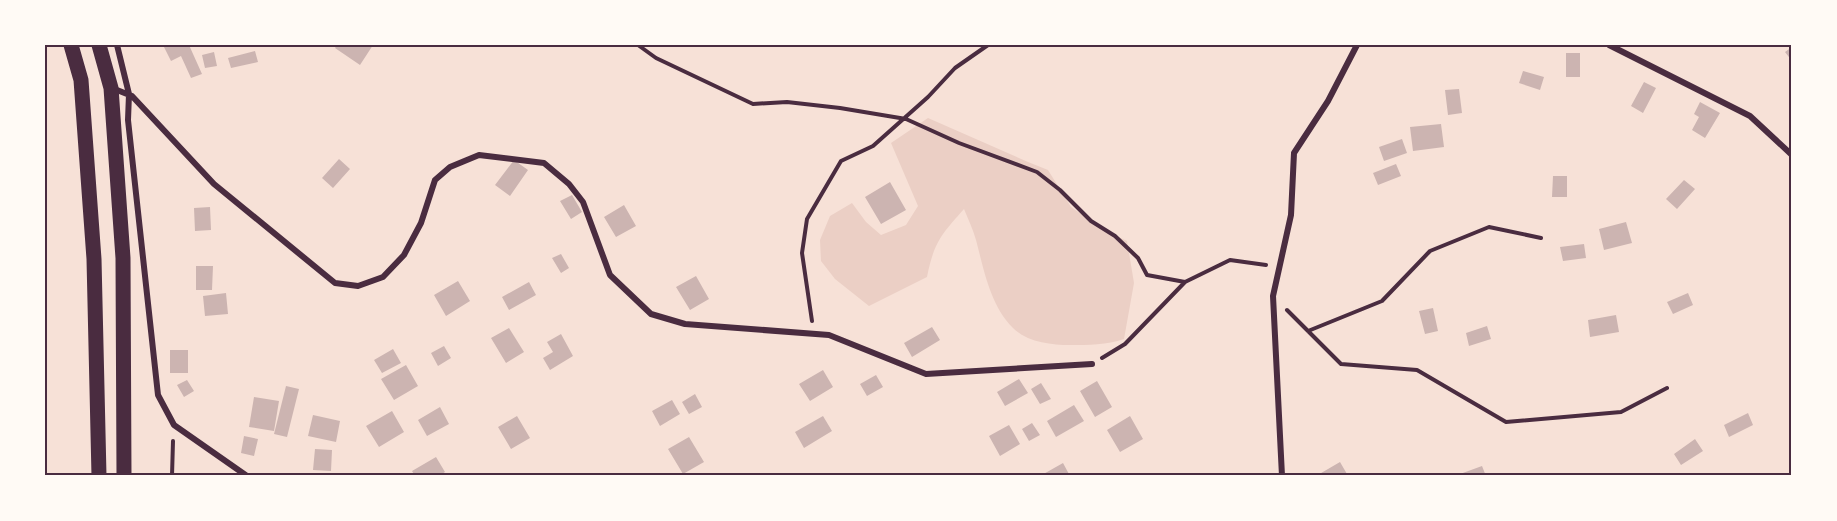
<svg xmlns="http://www.w3.org/2000/svg" width="1837" height="521" font-family="Ubuntu,sans-serif">
<style>
.green{fill:#ebcfc5}
.building{fill:#ccb4b1}
.lines{fill:none;stroke-linecap:round;stroke-linejoin:round}
.path{stroke:#4a2c40;stroke-width:4}
.minor{stroke:#4a2c40;stroke-width:6}
.primary{stroke:#4a2c40;stroke-width:15}
.neatline{fill:none;stroke:#4a2c40;stroke-width:2}
</style>
<rect width="100%" height="100%" fill="#f7e1d7"/>
<!-- green -->
<path class="green" d="M928 118 1028 162 1048 170 1071 207 1104 230 1127 241 1134 283 1124 339C1107 345 1088 345 1070 345 1051 345 1027 342 1013 328 990 305 984 270 976 240 973 229 968 219 964 209 941 235 934 242 927 277L869 306 835 279 821 261 820 240 830 216 852 203 866 222 881 235 906 225 918 206 891 143Z"/>
<!-- building -->
<path class="building" d="M163 45H189L202 74 191 78 181 56 171 61Z
M337 45H373L360 65 335 48Z
M1792 47V61L1785 52Z
M255 51 258 62 231 68 228 58Z
M214 52 217 66 205 68 202 55Z
M1566 53H1580V77H1566Z
M1523 71 1544 77 1540 90 1519 83Z
M1644 82 1656 88 1643 113 1631 106Z
M1459 89 1462 113 1448 115 1445 90Z
M1700 102 1720 113 1705 138 1692 130 1699 117 1694 114Z
M1441 124 1444 147 1413 151 1410 127Z
M1402 139 1407 153 1384 161 1379 147Z
M339 159 350 169 333 188 322 178Z
M514 160 528 170 510 196 495 185Z
M1396 164 1401 176 1378 185 1373 173Z
M1553 176H1567V197H1552Z
M1684 180 1695 189 1677 209 1666 199Z
M890 182 906 210 881 224 865 197Z
M572 195 582 212 571 219 560 201Z
M624 205 636 226 616 237 604 217Z
M210 207 211 230 195 231 194 208Z
M1626 222 1632 243 1604 250 1599 229Z
M1584 244 1586 258 1563 261 1560 247Z
M561 254 569 268 561 273 552 258Z
M196 266H213L212 290H196Z
M696 276 709 299 690 310 676 287Z
M458 281 470 301 446 316 434 295Z
M529 282 536 295 509 310 502 297Z
M226 293 228 314 205 316 203 296Z
M1688 293 1693 305 1673 314 1667 302Z
M1433 308 1438 331 1425 334 1419 311Z
M1616 315 1619 332 1590 337 1588 320Z
M1487 326 1491 339 1469 346 1466 333Z
M932 327 940 340 912 357 904 343Z
M509 328 524 352 506 363 491 338Z
M561 334 573 356 550 370 543 358 553 352 547 342Z
M444 346 451 358 438 366 431 353Z
M393 349 401 363 382 373 374 360Z
M170 350H188V373H170Z
M406 365 418 386 394 400 381 379Z
M823 370 833 387 810 401 799 384Z
M876 375 883 387 867 396 860 384Z
M1019 379 1028 393 1005 406 997 392Z
M187 380 194 391 184 397 177 385Z
M1097 381 1112 407 1095 417 1080 391Z
M1041 383 1051 399 1040 404 1031 389Z
M286 386 299 389 287 437 274 434Z
M695 394 702 407 689 414 682 402Z
M254 397 279 401 274 431 249 427Z
M672 400 680 414 660 426 652 411Z
M1074 405 1084 421 1056 437 1047 421Z
M440 407 449 424 427 436 418 420Z
M392 411 404 432 379 447 366 426Z
M1748 413 1753 425 1729 437 1724 425Z
M313 415 340 421 336 442 308 436Z
M517 416 530 438 511 449 498 427Z
M823 416 832 431 804 448 795 432Z
M1130 416 1143 439 1120 452 1107 430Z
M1032 423 1040 435 1029 441 1022 429Z
M1009 425 1020 444 1000 456 989 436Z
M244 436 258 439 254 456 241 453Z
M689 437 704 462 683 474 668 449Z
M1695 439 1703 451 1681 465 1674 454Z
M315 449 332 450 331 471 313 470Z
M436 457 445 472 439 476H415L412 471Z
M1340 462 1347 474 1344 476H1316Z
M1063 463 1070 476H1040Z
M1482 466 1486 476H1461L1460 474Z"/>
<g class="lines">
<!-- path -->
<path class="path" d="M638 45 656 58 753 104 787 102 840 108 906 119 959 143 1037 172 1060 190 1091 221 1115 236 1138 258 1147 275 1185 282
M1287 310 1341 364 1417 370 1506 422 1621 412 1667 388
M812 321 802 253 807 219 841 161 873 146 928 97 955 68 988 45
M1308 331 1382 301 1430 251 1489 227 1541 238
M1102 358 1125 344 1185 282 1230 260 1266 265
M172 476 173 441"/>
<!-- minor -->
<path class="minor" d="M117 45 129 94 128 120 158 395 174 425 247 476
M1609 45 1750 116 1792 155
M112 88 132 96 214 184 335 283 358 286 383 277 404 255 421 223 435 180 450 167 479 155 544 163 569 184 583 202 610 275 651 314 685 324 829 335 926 374 1092 364
M1282 476 1273 296 1291 215 1294 153 1328 101 1357 45"/>
<!-- primary -->
<path class="primary" d="M71 45 81 80 94 259 99 476
M99 45 111 88 123 258 124 476"/>
</g>
<!-- border -->
<rect width="1837" height="521" fill="none" stroke="#fffaf5" stroke-width="93"/>
<rect x="46" y="46" width="1744" height="428" class="neatline"/>
</svg>
